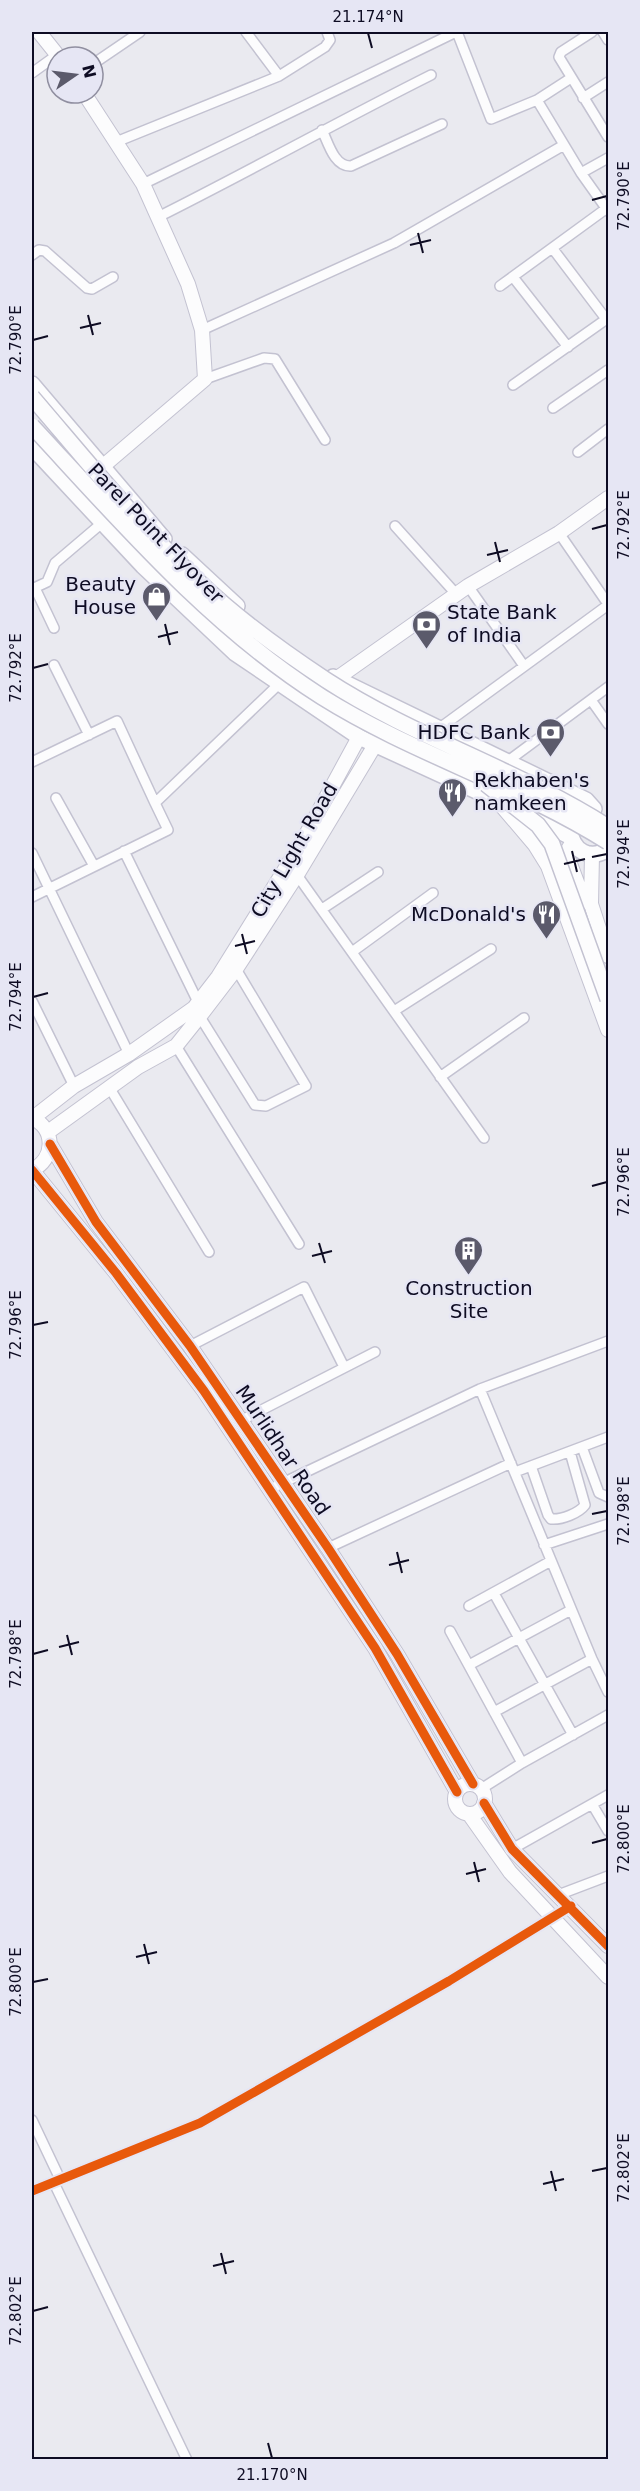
<svg xmlns="http://www.w3.org/2000/svg" width="640" height="2491" font-family="'DejaVu Sans',sans-serif">
<style>
.lines{fill:none;stroke-linecap:round;stroke-linejoin:round}
.street-casing{stroke:#c3c2d1;stroke-width:12}
.secondary-casing{stroke:#c3c2d1;stroke-width:16}
.primary-casing{stroke:#c3c2d1;stroke-width:18}
.street{stroke:#fcfcfd;stroke-width:9}
.secondary{stroke:#fcfcfd;stroke-width:14}
.primary{stroke:#fcfcfd;stroke-width:15}
.primary-bridge-casing{stroke:#c3c2d1;stroke-width:18;stroke-linecap:butt}
.primary-bridge{stroke:#fcfcfd;stroke-width:15}
.cycleway-casing{stroke:#e6e6f4;stroke-width:13}
.cycleway{stroke:#e8590c;stroke-width:9}
.ticks{fill:none;stroke:#0e0c23;stroke-width:2}
.labels{text-anchor:middle;stroke-width:5;stroke-linejoin:round;paint-order:stroke}
.street-label{font-size:20px;fill:#0e0c23;stroke:#e6e6f4}
.poi-label{font-size:20px;fill:#0e0c23;stroke:#e6e6f4;text-anchor:end}
.neatline{fill:none;stroke:#0e0c23;stroke-width:2}
.ticks-label{font-size:15px;text-anchor:middle;fill:#0e0c23}
</style>
<rect width="100%" height="100%" fill="#eaeaf0"/>
<g class="lines">
<defs>
<path id="street" d="M246 32 279 76
M457 32 491 119 537 100 581 173 608 211
M592 32 561 52 559 57 608 137
M603 32 608 40
M93 64 140 32
M32 73 57 55
M583 98 608 82
M537 100 571 78
M322 130C328 142 334 167 351 166L442 124
M116 142 279 76 325 47 330 40 327 32
M581 173 608 158
M143 184 456 32
M158 217C250 171 339 121 431 75
M553 249 606 319
M32 255 39 250 45 251 87 288 92 289 113 277
M513 277 568 347
M500 286 607 208
M202 330 394 243 564 145
M205 379 264 358 275 359 325 440
M513 385 608 318
M553 408 608 370
M578 452 608 429
M395 526 457 595
M559 533 608 604
M468 586 524 666
M35 588 54 628
M32 589 47 582 55 563 102 523
M54 665 89 735
M591 700 608 724
M437 730 608 605
M508 761 608 687
M32 762 117 721 155 803 279 684
M56 798 94 866
M124 851 198 1002
M32 853 129 1054
M297 875 484 1138
M32 897 168 830 155 803
M322 909 378 872
M352 952 433 893
M32 1001 74 1086
M394 1011 491 949
M197 1012 255 1105 266 1106 306 1086 236 969
M176 1046 299 1244
M440 1077 524 1018
M109 1087 209 1252
M190 1346 304 1287 344 1367
M480 1389 592 1659 608 1692
M242 1420 375 1352
M582 1447 599 1493 608 1497
M531 1466 548 1515 551 1519C562 1520 579 1513 585 1505L570 1452
M515 1472 608 1437
M268 1490 480 1389 608 1341
M544 1545 608 1524
M328 1548 511 1463
M496 1597 573 1735
M469 1606 551 1561
M450 1631 522 1763
M469 1665 571 1610
M494 1712 592 1659
M481 1789 522 1763 608 1715
M592 1804 608 1831
M512 1849 608 1795
M558 1895 608 1876
M32 2120 60 2179
M54 2183 187 2460
M32 2191 200 2123 449 1981 571 1906"/>
<path id="secondary" d="M39 32 59 57
M84 93 143 184 188 284 202 330 205 379 95 473
M336 679 468 586 559 533 608 498
M495 798 535 845 548 866 608 1030
M573 841 566 853 578 885 590 904
M592 855 591 904 608 956
M32 1118C56 1129 55 1159 32 1170
M33 1118 74 1086 129 1054 194 1008 218 977 302 842 359 737
M48 1132 138 1067 176 1046 200 1016 236 969 297 875 375 745 383 718
M50 1144 96 1222 190 1346 328 1548 397 1654 473 1784
M32 1170 116 1273 204 1391 375 1648 457 1792
M455 1799a15 15 0 1 1 30 0a15 15 0 1 1-30 0Z
M484 1803 512 1849 608 1946
M469 1814 510 1872 608 1977"/>
<path id="primary" d="M32 384 164 539
M32 447 143 566 235 653 359 737 507 805
M182 555 237 606
M333 677 586 800 594 809
M531 817 571 837
M570 830C572 851 590 861 608 849"/>
</defs>
<!-- street casing -->
<use href="#street" class="street-casing"/>
<!-- secondary casing -->
<use href="#secondary" class="secondary-casing"/>
<!-- primary casing -->
<use href="#primary" class="primary-casing"/>
<!-- street -->
<use href="#street" class="street"/>
<!-- secondary -->
<use href="#secondary" class="secondary"/>
<!-- primary -->
<use href="#primary" class="primary"/>
<defs>
<path id="primary-bridge" d="M32 397C86 460 139 526 200 583 238 619 282 651 326 680 415 738 519 770 608 827
M32 426C121 522 210 626 322 697 413 754 518 785 608 842
M486 784 538 825 552 844 608 999"/>
</defs>
<!-- primary-bridge casing -->
<use href="#primary-bridge" class="primary-bridge-casing"/>
<!-- primary-bridge -->
<use href="#primary-bridge" class="primary-bridge"/>
<defs>
<path id="cycleway" d="M50 1144 96 1222 190 1346 328 1548 397 1654 473 1784
M32 1170 116 1273 204 1391 375 1648 457 1792
M484 1803 512 1849 608 1946
M32 2191 200 2123 449 1981 571 1906"/>
</defs>
<!-- cycleway casing -->
<use href="#cycleway" class="cycleway-casing"/>
<!-- cycleway -->
<use href="#cycleway" class="cycleway"/>
</g>
<!-- ticks -->
<path class="ticks" d="M368 33 372 48M592 200 607 196M418 233 423 253M410 245 431 240M88 315 93 335M80 328 101 323M33 340 48 336M592 529 607 525M495 542 500 562M487 555 508 550M165 624 170 645M158 637 178 632M33 668 48 664M572 851 577 872M592 857 607 854M564 864 585 859M242 934 247 954M235 946 255 941M33 997 48 993M592 1186 607 1182M319 1243 325 1263M312 1256 332 1251M33 1325 48 1322M592 1514 607 1511M397 1552 402 1573M389 1565 409 1560M67 1635 72 1655M59 1647 79 1642M33 1654 48 1650M592 1843 607 1839M474 1862 479 1882M466 1874 486 1869M144 1944 149 1964M136 1957 157 1952M33 1982 48 1979M551 2171 556 2191M592 2171 607 2168M543 2184 564 2179M221 2253 226 2274M213 2266 234 2261M33 2311 48 2307M268 2443 272 2458"/>
<!-- icons -->
<defs>
<symbol id="shop-pin" viewBox="-11 -11 22 30"><path d="M0 17L-7.5 6A9.5 9.5 0 1 1 7.5 6Z" fill="#5b5a6b" stroke="#e6e6f4"/><path d="M-5-2.5h2.3a2.7 3.5 0 0 1 5.4 0H5L5.5 6h-11ZM-1.5-2.5h3a1.5 2.3 0 0 0-3 0Z" fill="#fff"/></symbol>
<symbol id="bank-pin" viewBox="-11 -11 22 30"><path d="M0 17L-7.5 6A9.5 9.5 0 1 1 7.5 6Z" fill="#5b5a6b" stroke="#e6e6f4"/><path d="M-6-4H6V4H-6ZM0-2.3a2.3 2.3 0 1 0 0 4.6a2.3 2.3 0 1 0 0-4.6Z" fill="#fff"/></symbol>
<symbol id="restaurant-pin" viewBox="-11 -11 22 30"><path d="M0 17L-7.5 6A9.5 9.5 0 1 1 7.5 6Z" fill="#5b5a6b" stroke="#e6e6f4"/><path d="M-5-6h1v4h1v-4h1v4h1v-4h1v5L-1.5 .5V6h-2V.5L-5-1ZM5-6V6H3V1.5H1.5Q1.5-4 5-6Z" fill="#fff"/></symbol>
<symbol id="building-pin" viewBox="-11 -11 22 30"><path d="M0 17L-7.5 6A9.5 9.5 0 1 1 7.5 6Z" fill="#5b5a6b" stroke="#e6e6f4"/><path d="M-4-6H4V6H1V3H-1V6H-4ZM-2.5-4.3h1.7v1.8h-1.7ZM.8-4.3h1.7v1.8H.8ZM-2.5-1h1.7V.8h-1.7ZM.8-1h1.7V.8H.8Z" fill="#fff"/></symbol>
</defs>
<g fill-rule="evenodd">
<use href="#shop-pin" x="140" y="580" width="33" height="45"/>
<use href="#bank-pin" x="410" y="608" width="33" height="45"/>
<use href="#bank-pin" x="534" y="716" width="33" height="45"/>
<use href="#restaurant-pin" x="436" y="776" width="33" height="45"/>
<use href="#restaurant-pin" x="530" y="898" width="33" height="45"/>
<use href="#building-pin" x="452" y="1234" width="33" height="45"/>
</g>
<g class="labels">
<!-- street labels -->
<g class="street-label">
<text transform="translate(156 533) rotate(46)" y="7">Parel Point Flyover</text>
<text transform="translate(294 850) rotate(-60)" y="7">City Light Road</text>
<text transform="translate(283 1450) rotate(56)" y="7">Murlidhar Road</text>
</g>
<!-- poi labels -->
<g class="poi-label">
<text x="136" y="591">Beauty<tspan x="136" dy="23">House</tspan></text>
<text x="447" y="619" text-anchor="start">State Bank<tspan x="447" dy="23">of India</tspan></text>
<text x="530" y="739">HDFC Bank</text>
<text x="474" y="787" text-anchor="start">Rekhaben's<tspan x="474" dy="23">namkeen</tspan></text>
<text x="526" y="921">McDonald's</text>
<text x="469" y="1295" text-anchor="middle">Construction<tspan x="469" dy="23">Site</tspan></text>
</g>
</g>
<!-- border -->
<rect width="640" height="2491" fill="none" stroke="#e6e6f4" stroke-width="66"/>
<!-- north arrow -->
<g transform="translate(75 75) rotate(76)"><circle r="28" fill="#e6e6f4" stroke="#908fa0" stroke-width="1.5"/>
<path d="M0-4.5L10 22L0 15L-10 22Z" fill="#5b5a6b"/>
<text y="-9" font-size="16" font-weight="bold" text-anchor="middle" fill="#0e0c23">N</text>
</g>
<rect x="33" y="33" width="574" height="2425" class="neatline"/>
<g class="ticks-label">
<text x="368" y="22">21.174°N</text>
<text transform="translate(624 196) rotate(-90)" y="5">72.790°E</text>
<text transform="translate(16 340) rotate(-90)" y="5">72.790°E</text>
<text transform="translate(624 525) rotate(-90)" y="5">72.792°E</text>
<text transform="translate(16 668) rotate(-90)" y="5">72.792°E</text>
<text transform="translate(624 854) rotate(-90)" y="5">72.794°E</text>
<text transform="translate(16 997) rotate(-90)" y="5">72.794°E</text>
<text transform="translate(624 1182) rotate(-90)" y="5">72.796°E</text>
<text transform="translate(16 1325) rotate(-90)" y="5">72.796°E</text>
<text transform="translate(624 1511) rotate(-90)" y="5">72.798°E</text>
<text transform="translate(16 1654) rotate(-90)" y="5">72.798°E</text>
<text transform="translate(624 1839) rotate(-90)" y="5">72.800°E</text>
<text transform="translate(16 1982) rotate(-90)" y="5">72.800°E</text>
<text transform="translate(624 2168) rotate(-90)" y="5">72.802°E</text>
<text transform="translate(16 2311) rotate(-90)" y="5">72.802°E</text>
<text x="272" y="2480">21.170°N</text>
</g>
</svg>
